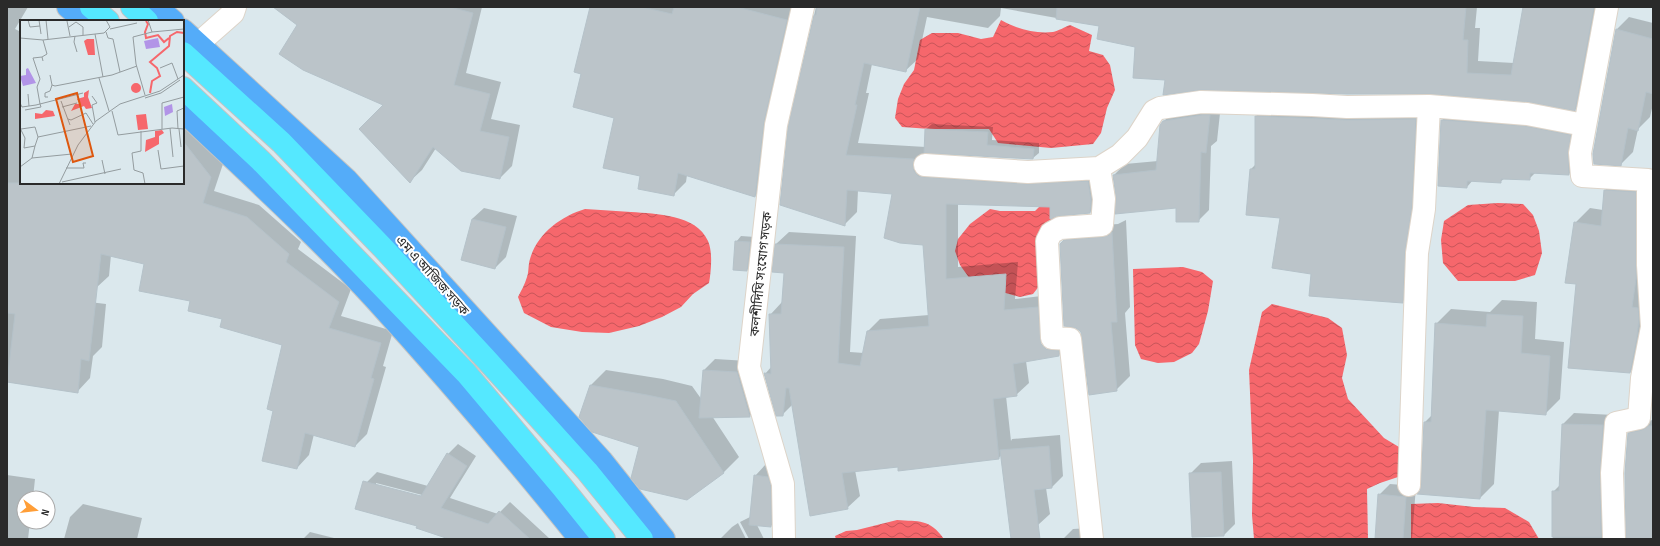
<svg xmlns="http://www.w3.org/2000/svg" width="1660" height="546" font-family="'Sofia Sans Condensed','Noto Sans Bengali',sans-serif">
<style>
.water{fill:url(#water-waves)}
.shadow{fill:#0003;fill-rule:evenodd}
.building{fill:#bbc4c9;stroke:#b5c2c9}
.lines{fill:none;stroke-linecap:round;stroke-linejoin:round}
.minor-casing{stroke:#ddd4c9;stroke-width:24}
.major-casing{stroke:#c3c3c3;stroke-width:24}
.highway-casing{stroke:#c3c3c3;stroke-width:24}
.minor{stroke:#fff;stroke-width:22}
.major{stroke:#54acf9;stroke-width:22}
.highway{stroke:#55e8ff;stroke-width:22}
.labels{text-anchor:middle;stroke-width:4;stroke-linejoin:round;paint-order:stroke}
.street-label{font-size:13px;fill:#2a2a2a;stroke:#fff}
.inset-river{fill:none;stroke:#f6676c;stroke-width:2}
.inset-road{fill:none;stroke:#949c9f;stroke-width:1}
.view{fill:#de570e;fill-opacity:0.15;stroke:#de570e;stroke-width:2}
.inset-edge{fill:none;stroke:#2a2a2a;stroke-width:2}
</style>
<defs>
<pattern id="water-waves" width="16" height="10" patternUnits="userSpaceOnUse"><rect width="16" height="10" fill="#f6676c"/><path d="M0 5q4-4 8 0t8 0" fill="none" stroke="#c75559"/></pattern>
</defs>
<rect width="100%" height="100%" fill="#dbe8ed"/>
<!-- water -->
<path class="water" d="M1001 20C1017 29 1035 34 1053 32 1058 31 1065 27 1070 25L1092 35 1089 51 1103 55 1110 65 1115 90 1107 108 1101 133 1093 144 1051 148 998 143 989 129H930L902 127 895 118 898 99 904 84 914 70 920 40 932 33H958L981 39 993 37Z
M1051 203 1056 210 1040 285 1033 294 1020 297 995 290 970 279 960 265 955 251 958 239 970 224 990 209 1000 211H1035L1042 204Z
M1498 203 1523 204 1533 215 1539 231 1542 253 1535 275 1515 281H1458L1443 263 1441 240 1444 221 1468 205Z
M585 209C601 210 616 211 631 212 656 214 696 214 708 241 713 252 711 272 709 283L693 294 681 307 662 317 639 326 609 333 582 332 551 327 524 313 518 297C521 291 525 284 527 277 529 272 528 265 530 259 537 234 561 216 585 209Z
M1183 267 1202 272 1213 281 1208 311 1199 344 1192 353 1174 362 1158 363 1141 359 1135 345 1133 269Z
M1272 304 1328 318 1342 328 1347 355 1342 378 1348 399 1384 438 1399 447 1398 477 1380 483 1367 489 1368 539H1254L1252 515 1253 461 1249 370 1262 312Z
M1438 503 1474 507 1505 508 1529 522 1539 539H1411V504Z
M897 520C919 522 929 518 944 539H836L835 536 846 531 857 530Z"/>
<!-- shadow -->
<path class="shadow" d="M7 7H28L15 29 21 32V183H183V119L200 135 223 164 214 191 259 205 301 242 298 249 351 289 341 316 393 331 383 366 386 367 367 434 355 446 314 434 309 455 297 468 275 410 283 344 223 319 191 300 145 263 111 255 109 276 96 288 7 244Z
M274 7H482L466 73 501 82 491 119 520 125 512 166 500 178 436 148 422 170 410 181 384 105 298 25Z
M591 7H799L767 184 755 196 687 175 686 182 673 195 641 175 616 118 582 73Z
M816 7H1477L1475 28H1480L1478 61 1514 63 1524 7H1604L1587 97 1575 109 1528 101 1430 93 1166 79 1136 47 1101 26 1001 8 1000 16 988 28 927 17 918 59 905 71 872 64 866 93H869L858 143 926 147V129L932 124 993 127 992 140 1039 143V153L1033 158 924 152 926 159 1100 170 1102 200 1090 212 1051 206 958 203V267L1018 262 1015 299 1050 295 1053 332 1071 343 1059 355 1026 361 1029 383 1016 395 1006 396 1011 441 1012 439 1060 435 1063 476 1052 487 1046 488 1050 514 1038 525 1011 529 1001 455 999 458 899 470 898 466 855 470 860 496 847 508 792 405 782 415 765 374 772 366 770 315 782 302 785 272 773 271 776 244 789 232 856 236 850 352 864 353 868 331 880 319 929 315 924 244 893 193 858 190 857 212 845 224 789 127ZM1038 340 1048 349H1045L1037 341Z
M1629 17 1653 23V104L1650 117 1638 129 1633 152 1620 165 1617 29Z
M1269 103 1429 106 1416 289 1402 302 1312 273 1281 217 1251 169 1256 164V116Z
M1221 104 1217 141 1211 146 1209 210 1198 221 1177 207 1117 197 1114 175 1125 164 1158 161 1164 121 1175 110Z
M1453 109 1581 124 1580 163 1569 174 1536 172 1529 179 1505 178 1500 182 1473 180 1467 187 1439 185 1442 120Z
M1620 175 1650 177 1645 357 1630 372 1577 283 1575 223 1590 208 1603 210 1605 190Z
M484 208 517 216 506 257 495 268 472 219Z
M1126 220 1130 307 1125 313 1130 376 1116 390 1082 332 1061 244 1079 227 1118 224Z
M741 236 755 237 752 264 747 270 736 242Z
M7 292 106 304 102 347 93 356 90 378 77 392 7 382Z
M1502 300 1537 302 1535 339 1564 342 1560 399 1545 414 1499 410 1494 484 1480 498 1421 492 1425 422 1432 415 1436 324 1451 309 1490 312Z
M715 359 748 361 761 404 750 416H712L739 457 724 472 687 499 640 447 590 386 606 370 663 379 692 386 702 400 704 370Z
M1574 413 1614 415 1619 539H1553V492L1561 484 1563 424Z
M1653 420V539H1627L1629 434 1640 422Z
M458 444 476 456 450 498 498 514 510 502 550 539H452L418 525 367 511V482L377 472 428 486 448 454ZM376 483 426 496 425 498 376 485Z
M1232 461 1235 524 1224 535 1190 474 1201 463Z
M766 464 782 515 771 526 757 525 764 539H749L740 522 750 517 755 476Z
M7 475 35 479 33 498H24V522H30L28 539H7Z
M1390 484 1416 486 1412 539H1376L1379 495Z
M83 504 142 518 137 539H64L70 517Z
M738 523 746 539H722L721 538 732 527Z
M1090 528 1096 539H1063L1073 529Z
M310 532 338 539H303Z"/>
<!-- building -->
<path class="building" d="M273 7H450L473 13 454 85 490 94 480 131 509 137 500 179 461 171 433 147 410 183 359 129 383 105 303 70 279 54 297 25Z
M590 7H642L672 14 674 7H737L787 20 764 122 755 197 678 173 674 196 638 189 640 176 603 168 614 118 573 107 581 74 574 72Z
M817 7H920L906 72 864 63 855 105H857L846 155 914 159 913 165 914 171 918 176 924 177 1027 184 1088 181 1091 200 1090 213 1059 216 1050 219V207L946 204V279L1006 274 1004 310 1038 307 1041 344 1046 349 1059 351V356L1013 364 1017 396 993 399 999 459 898 471V467L842 473 848 509 810 516 789 388H786L783 416H776L764 373 771 374 769 314H781L784 273 772 272 775 244 844 247 838 363 860 366 867 331 929 326 923 245 900 243 884 238 892 194 847 190 845 226 780 205 788 127 814 15H816Z
M1057 7H1466L1463 40H1468L1467 73 1511 75 1523 7H1594L1575 111 1528 102 1430 94H1347L1201 90 1163 95 1165 80 1133 78 1135 47 1097 39 1099 26 1056 19Z
M1616 29 1653 39V94L1646 92 1638 131 1628 128 1621 166 1594 164 1593 154Z
M1202 115H1210L1206 153 1201 152 1199 222H1176V208L1115 214 1116 197 1113 175 1156 170 1160 125 1163 121Z
M1255 116 1347 120 1416 119 1412 208 1405 252 1403 303 1309 296 1311 274 1272 268 1280 218 1246 215 1250 169H1255Z
M1441 120 1525 126 1571 135 1568 154 1569 175 1530 173V180L1501 179V183L1467 181V188L1438 186Z
M925 129 988 132 987 145 1034 149 1033 159 924 153Z
M183 141 211 177 203 203 247 217 289 254 286 262 339 302 329 328 381 343 371 378 374 379 355 447 305 433 297 469 262 461 273 411 267 409 282 345 220 327 222 319 188 311 190 301 139 291 144 264 101 254 89 361 81 359 78 393 7 382 15 314 7 313V183H183Z
M1604 190 1636 192V279L1632 307 1638 308 1639 318 1637 337 1630 373 1568 368 1576 284 1565 283 1574 222 1601 226Z
M472 219 506 227 495 269 461 260Z
M1112 232 1117 322H1111L1117 391 1089 395 1081 332 1076 328 1064 326 1060 244 1064 240 1103 237 1109 235Z
M735 241 750 242 747 271 733 270Z
M1487 314 1523 316 1521 353 1550 356 1546 415 1486 410 1480 499 1417 494 1420 491 1421 485 1424 422H1431L1435 323 1486 327Z
M703 370 737 372 750 417 699 418Z
M590 385 647 395 676 401 724 473 687 500 640 489 631 478 639 447 592 432 579 417Z
M1562 424 1603 425 1600 473 1601 537H1552V491H1559Z
M1648 426H1653V539H1626L1625 473 1628 433 1642 430Z
M1049 446 1052 488 1034 490 1040 539H1011L1000 450Z
M447 453 467 466 441 508 488 524 499 511 530 539H449L416 528 417 526 355 509 363 481 421 496Z
M1221 472 1224 536 1192 537 1189 473Z
M754 475 768 477 771 486V527L749 525Z
M1378 494 1406 497 1403 539H1375Z"/>
<g class="lines">
<defs>
<path id="minor" d="M1607 7 1580 153 1582 176 1648 180V265L1652 327 1642 378 1639 418 1616 423 1612 473 1614 539
M199 43 233 13 235 7
M925 165 1028 172 1099 168 1120 155 1137 138 1154 111 1160 108 1201 102 1312 105 1347 107 1429 106 1527 114 1584 125
M1409 485 1417 253 1424 209 1429 106
M784 539 783 484 749 367 776 125 803 7
M1092 539 1070 339 1052 338 1047 241 1051 233 1060 228 1102 225 1104 199 1099 168"/>
<path id="major" d="M68 7 85 21
M157 7 173 21
M183 30 346 179 602 461 664 539
M183 111C248 173 314 233 375 299 446 377 514 457 580 539"/>
<path id="highway" d="M91 7 108 21
M132 7 147 21
M183 53 281 142 384 249 485 358 587 471 642 539
M183 88 261 161 466 373 562 487 604 539"/>
</defs>
<!-- minor casing -->
<use href="#minor" class="minor-casing"/>
<!-- major casing -->
<use href="#major" class="major-casing"/>
<!-- highway casing -->
<use href="#highway" class="highway-casing"/>
<!-- minor -->
<use href="#minor" class="minor"/>
<!-- major -->
<use href="#major" class="major"/>
<!-- highway -->
<use href="#highway" class="highway"/>
</g>
<g class="labels">
<!-- street labels -->
<g class="street-label">
<text transform="translate(760 274) rotate(-84)" y="5">কলশীদিঘি সংযোগ সড়ক</text>
<text transform="translate(433 275) rotate(48)" y="5">এম এ আজিজ সড়ক</text>
</g>
</g>
<!-- overview -->
<g transform="translate(20 20)">
<rect width="164" height="164" fill="#dbe8ed"/>
<path d="M138 18 140 27 126 29 124 21ZM152 84 153 92 145 96 144 87Z" fill="#b294e7"/>
<path d="M8 48 16 63 3 66 0 56 6 55V49Z" fill="#b294e7"/>
<path d="M67 19H74L75 35H68L64 21ZM111 68a5 5 0 1 1 10 0a5 5 0 1 1-10 0ZM69 70 68 77 72 88 66 89 64 86 51 91 55 84H60L57 79 64 77V73ZM26 90 33 91 35 96 15 99V93L22 94ZM126 94 128 109 118 110 116 95ZM135 111 142 110 144 113 139 116V124L125 132 126 120 135 117Z" fill="#f6676c"/>
<path class="inset-river" d="M126 1 128 4 125 12 126 18 138 15 144 22 149 18M130 73 132 61 140 56 137 48 130 42 149 26 150 16 157 12 164 13"/>
<path class="inset-road" d="M8 0 10 7 20 6M19 0 21 14M26 0 28 19M128 0 132 12M47 1 50 16M49 7 56 2 63 7V15M90 9 117 3M86 12 88 18 93 19 100 52M75 14 83 57M55 16 54 22 57 32M0 18 23 20 27 34 22 37 23 41M23 20 84 13 90 7 86 0M164 35V49M140 48 152 43 158 59M30 55 32 65 35 66 92 55 117 46M79 58 89 91M8 74 9 86M125 75 116 44 113 17 132 12 164 9M72 76 77 83 72 85 75 102M28 77H25V73L30 71 32 65M125 78 141 73 160 60M41 81 50 105M0 83 2 87 16 85 63 73M20 84 17 67 20 59 13 38 22 37M42 87 57 83M5 90 21 87 20 84M92 91 98 115 152 108 164 109M48 99 51 100 66 93 73 104M0 108 5 118 4 128 15 126 12 138 52 134M150 108 153 137M1 109 15 107 18 117M142 109V83L164 77M158 109 157 91 164 88M159 109 161 127M121 111V131L112 133 114 150 123 153 125 164M15 126 18 117 71 106M138 130 141 149 164 146M82 140 85 154M0 147 12 138M46 148H64L63 143H66M42 162 101 149M39 164 58 125 76 101 100 84 140 71 164 55"/>
<path class="view" d="M57 73 73 136 53 142 36 79Z"/>
<rect width="164" height="164" class="inset-edge"/>
</g>
<!-- border -->
<rect width="1660" height="546" fill="none" stroke="#2a2a2a" stroke-width="16"/>
<!-- north arrow -->
<g transform="translate(36 510) rotate(105)"><circle r="19" fill="#ffffff" stroke="#aaaaaa"/>
<path d="M0-3L7 15L0 10L-7 15Z" fill="#ff9e37"/>
<text y="-6" font-size="11" font-weight="bold" text-anchor="middle" fill="#2a2a2a">N</text>
</g>
</svg>
